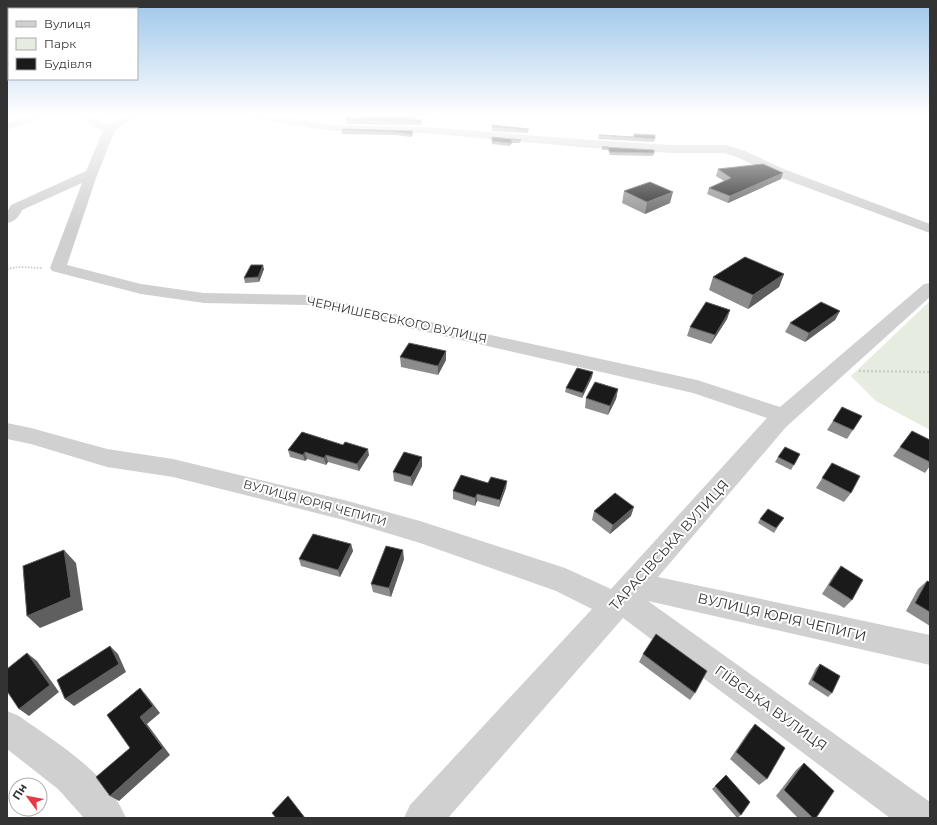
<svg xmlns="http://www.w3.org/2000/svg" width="937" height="825" font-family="Montserrat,sans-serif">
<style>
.green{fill:#e6ecdf}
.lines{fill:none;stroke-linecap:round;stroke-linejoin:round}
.path-far2{stroke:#cdcdcd;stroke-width:1.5;stroke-dasharray:1 1;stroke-linecap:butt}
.path-far1{stroke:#cdcdcd;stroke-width:2;stroke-dasharray:1.5 1.5;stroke-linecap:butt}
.path{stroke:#cdcdcd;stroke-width:2.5;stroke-dasharray:2 2;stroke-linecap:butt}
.minor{fill:#d0d0d0;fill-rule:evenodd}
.wall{fill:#8c8c8c}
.shaded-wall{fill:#5f5f5f}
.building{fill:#1a1a1a;stroke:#5f5f5f}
.labels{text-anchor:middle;stroke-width:4;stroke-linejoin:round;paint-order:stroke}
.street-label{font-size:12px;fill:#333;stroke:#fff}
.near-street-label{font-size:14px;fill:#333;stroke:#fff}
</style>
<rect width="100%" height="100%" fill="#fff"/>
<!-- green -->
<path class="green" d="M930 301V430L876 401 851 376Z"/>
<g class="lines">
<!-- path-far2 -->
<path class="path-far2" d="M435 120 440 116"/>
<!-- path-far1 -->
<path class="path-far1" d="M7 269 18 267 43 268"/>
<!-- path -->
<path class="path" d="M859 371 930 372"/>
<!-- minor -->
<path class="minor" d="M28 116H41L40 118 7 130V123Z
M84 116H95L102 123 107 125 126 116H138L115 130 96 178 67 265 141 284 204 293 308 295 697 380 780 407 924 284 930 283V297L786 427 658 577 930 635V665L648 601 930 802V818H890L623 618 448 818H404L410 805 592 609 556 591 420 543 344 520 173 477 107 467 31 444 7 439V423L31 428 107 449 173 459 344 500 420 521 565 568 611 589 767 418 693 393 308 305 204 303 141 294 52 271 50 268 82 183 22 210C19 217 14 222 7 223V212L11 205 86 171 103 131 94 127Z
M251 116H270L331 125 425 127 592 140 672 145H725L745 151 786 170 930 224V233L776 176 737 157 724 153H672L592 148 425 133 331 131 252 118Z
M7 711 19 716C58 744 107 772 126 818H84L58 789 7 749Z"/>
</g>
<!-- wall -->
<path class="wall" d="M360 119H416L415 120H422V124L421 125 347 124 346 120Z
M492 125 529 129 528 132 527 133 492 131Z
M342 130 413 131V134L411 137 396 135 342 134Z
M634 134 655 139 654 142 598 139 599 135 633 137Z
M492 137 521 140 520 143H512L509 146 492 144Z
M602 147 654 150V153L653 156 610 155 608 150H602Z
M718 169 781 179 728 203 707 194 709 188 724 181 716 176Z
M624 191 670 203 645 214 622 203Z
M264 269 259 282 245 283 244 278Z
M784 274 779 287 748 309 709 290 713 277Z
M730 310 727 319 711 344 687 336 690 327Z
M840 311 835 320 805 342 785 332 790 323Z
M446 351V360L438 375 401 367 400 357Z
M592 377 582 398 565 392 566 388Z
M618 389 616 399 608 415 585 408 586 398Z
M842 407 862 416 847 439 827 430Z
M912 431 930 440V466L925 473 893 456Z
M288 450 369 455 359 471 328 462 326 465 307 459 305 461 290 457Z
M800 454 791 470 775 462 778 457Z
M422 457V466L412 486 394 481 393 472Z
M832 463 851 493 844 502 816 488Z
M507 481 506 488 499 507 477 501 475 506 453 499V491L488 483Z
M594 511 631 516 610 534 592 520Z
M760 519 781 522 774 533 758 523Z
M351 544 353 551 340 577 301 566 299 559Z
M404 559 391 597 373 592 371 584Z
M841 566 852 600 844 608 822 594 834 575Z
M927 581 930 582V626L906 611 918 589Z
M643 654 695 693 690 700 639 662Z
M820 664 832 693 828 697 808 684 816 668Z
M755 724 767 779 759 785 730 759 749 731Z
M804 763 816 818H798L776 796 796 770Z
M726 775 741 815 737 818 712 789Z"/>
<!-- shaded-wall -->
<path class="shaded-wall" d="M416 116V119L412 122 411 119Z
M413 131V134L411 137 410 134Z
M512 139V143L509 146 510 143Z
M783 173 781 179 728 203 730 196Z
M673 192 670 203 645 214 647 202Z
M263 265 264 269 259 282 258 277Z
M784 274 779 287 748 309 753 295Z
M730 310 727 319 711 344 715 335Z
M840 311 835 320 805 342 809 333Z
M446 351V360L438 375V366Z
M593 372 592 377 582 398 583 393Z
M618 389 616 399 608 415 610 406Z
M368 449 369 455 359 471 357 464Z
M305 452 307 459 305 461 303 455Z
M326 455 328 462 326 465 324 458Z
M422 457V466L412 486 411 477Z
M507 481 506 488 499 507 500 500Z
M477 494V501L475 506V498Z
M634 507 631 516 610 534 613 525Z
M351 544 353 551 340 577 338 570Z
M64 550 76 563 83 610 40 628 27 616Z
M403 550 404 559 391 597 389 588Z
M110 646 118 654 126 672 74 706 65 699Z
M27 653 37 661 59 692 29 716 19 709Z
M140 688 147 696 160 713 147 724 170 755 119 801 110 796 163 748 140 717Z"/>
<!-- building -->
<path class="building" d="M366 116H416L411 119 422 120 421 122 346 120 348 117 360 119Z
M492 125 529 129 528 130 492 127Z
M343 129 413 131 410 134 396 132 342 130Z
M634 134 655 135V139L599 135 634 137Z
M492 137 521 140 512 139 510 143 492 141Z
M602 147 654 150V153L610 152 608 147Z
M763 164 783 173 730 196 709 188 731 178 718 169Z
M650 182 673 192 647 202 624 191Z
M745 257 784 274 753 295 713 277Z
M251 265H263L258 277 244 278Z
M706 302 730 310 715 335 690 327Z
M821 302 840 311 809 333 790 323Z
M409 343 446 351 438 366 400 357Z
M577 368 593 372 583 393 566 388Z
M595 382 618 389 610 406 586 398Z
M842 407 862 416 853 430 833 421Z
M912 431 930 440V462L900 447Z
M302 432 343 445 345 442 368 449 357 464 326 455 324 458 305 452 303 455 288 450Z
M785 447 800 454 794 465 778 457Z
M404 452 422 457 411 477 393 472Z
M832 463 860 476 851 493 822 478Z
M461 475 488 483 491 477 507 481 500 500 477 494 475 498 453 491Z
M615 493 634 507 613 525 594 511Z
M768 509 784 518 776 528 760 519Z
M313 534 351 544 338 570 299 559Z
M386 546 403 550 389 588 371 584Z
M64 550 71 597 27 616 23 566Z
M841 566 863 580 852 600 829 585Z
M927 581 930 582V612L915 603Z
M656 634 707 671 695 693 643 654Z
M110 646 119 664 65 699 57 680Z
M27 653 50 685 19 709 7 691V669Z
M820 664 840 676 832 693 812 680Z
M140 688 153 706 140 717 163 748 110 796 96 777 130 748 107 715Z
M755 724 785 748 767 779 736 752Z
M804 763 834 791 816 818H813L784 790Z
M726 775 750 802 741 815 715 786Z
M288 796 305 818H276L272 813Z"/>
<!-- sky -->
<linearGradient id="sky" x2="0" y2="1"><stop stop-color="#9ec6ea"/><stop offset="0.5" stop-color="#fff"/><stop offset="1" stop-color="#fff" stop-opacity="0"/></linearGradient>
<rect width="937" height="231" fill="url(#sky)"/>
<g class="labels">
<!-- street labels -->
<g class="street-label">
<text transform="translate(397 320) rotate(12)" y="4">ЧЕРНИШЕВСЬКОГО ВУЛИЦЯ</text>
<text transform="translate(315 503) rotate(15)" y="4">ВУЛИЦЯ ЮРІЯ ЧЕПИГИ</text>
</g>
<!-- near-street labels -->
<g class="near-street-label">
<text transform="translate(669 545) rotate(-48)" y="5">ТАРАСІВСЬКА ВУЛИЦЯ</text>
<text transform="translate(782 617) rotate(13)" y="5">ВУЛИЦЯ ЮРІЯ ЧЕПИГИ</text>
<text transform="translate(771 708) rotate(36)" y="5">ГІЇВСЬКА ВУЛИЦЯ</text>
</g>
</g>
<!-- border -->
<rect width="937" height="825" fill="none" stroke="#333333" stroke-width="16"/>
<!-- legend -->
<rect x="8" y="8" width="130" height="72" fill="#ffffff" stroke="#adadad"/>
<rect x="16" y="21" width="20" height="6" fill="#d0d0d0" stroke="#adadad"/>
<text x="44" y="28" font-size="12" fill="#333333">Вулиця</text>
<rect x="16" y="38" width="20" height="12" fill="#e6ecdf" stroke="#adadad"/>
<text x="44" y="48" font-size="12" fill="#333333">Парк</text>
<rect x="16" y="58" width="20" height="12" fill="#1a1a1a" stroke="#adadad"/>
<text x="44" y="68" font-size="12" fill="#333333">Будівля</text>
<!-- north arrow -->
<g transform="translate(28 797) rotate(302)"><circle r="19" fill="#ffffff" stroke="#adadad"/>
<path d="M0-3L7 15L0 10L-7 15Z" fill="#e63946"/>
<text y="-6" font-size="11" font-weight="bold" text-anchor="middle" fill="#333333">Пн</text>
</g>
</svg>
